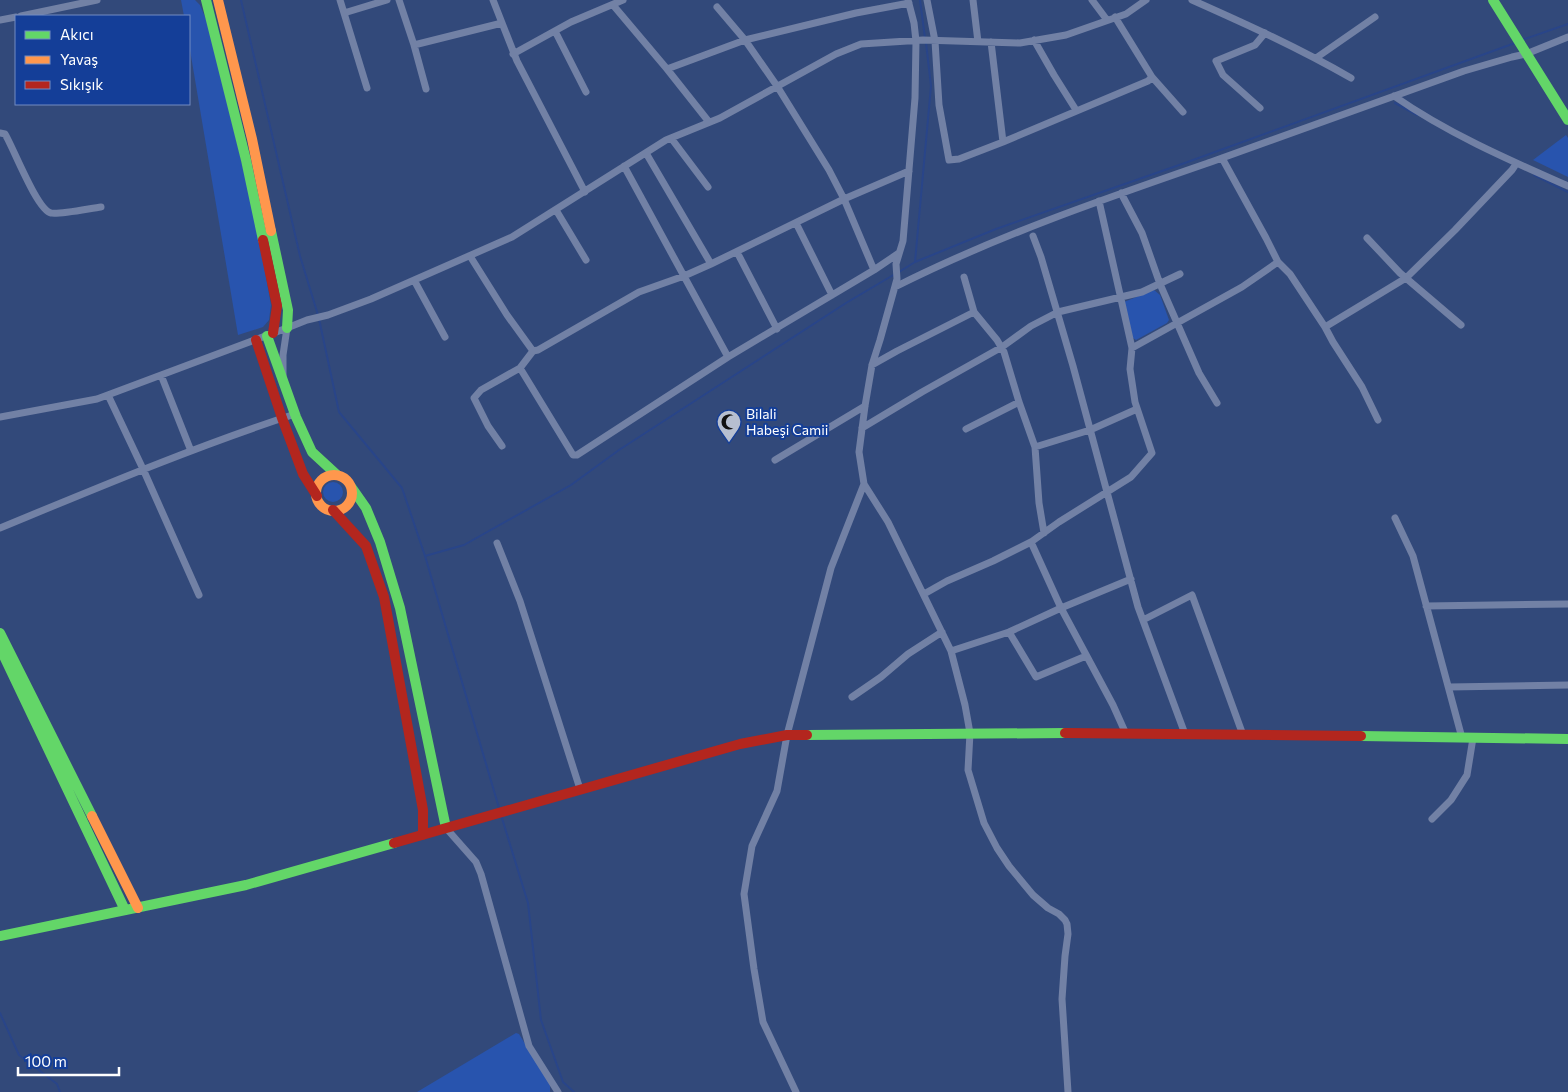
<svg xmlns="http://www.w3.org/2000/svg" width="1568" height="1092" font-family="Commissioner,sans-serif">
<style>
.green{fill:#2854ae}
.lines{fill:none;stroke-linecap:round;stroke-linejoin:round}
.stream{stroke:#294589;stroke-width:2}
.street{stroke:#7281a5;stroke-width:7}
.fast{stroke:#63d668;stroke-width:10}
.slow{stroke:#ff974d;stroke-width:10}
.jam{stroke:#b3261e;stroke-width:10}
.labels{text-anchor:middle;stroke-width:4;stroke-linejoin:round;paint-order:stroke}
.poi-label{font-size:14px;fill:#fff;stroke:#143e98;text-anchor:start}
</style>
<rect width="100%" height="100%" fill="#32497a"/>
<!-- green -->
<path class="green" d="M181 0H195L200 5 208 24 256 221 271 305 269 320 263 327 238 335 189 44V16H184Z
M1566 135 1568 138V177L1533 160Z
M1154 290 1160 295 1169 320 1167 323 1136 340 1133 338 1124 302Z
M323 492a10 10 0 1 1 20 0a10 10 0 1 1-20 0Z
M516 1033 519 1034 550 1084V1092H417Z"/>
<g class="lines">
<!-- stream -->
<path class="stream" d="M241 0 300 256 318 315
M920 0 925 38
M1522 40 1568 24
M1395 103 1417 115
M1534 175 1568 192
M915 262 931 86 926 43
M899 272 915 262 996 229 1182 164 1515 43
M319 319 339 412 402 488 425 556 499 808
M425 556 464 545 571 485 619 450 846 303 895 274
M501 815 528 903 541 1020 563 1082 574 1092
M0 1013 19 1055 57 1084 60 1092"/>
<!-- street -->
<path class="street" d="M340 0 344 13
M399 0 414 45 426 89
M493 0 517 61 585 192
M908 0 914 23 916 41 915 98 903 241 896 264 897 279 880 340 872 365 865 406 859 452 864 484 888 522 951 651 965 705 970 733 968 770 984 823 997 848 1009 866 1033 895 1048 908 1059 914 1065 920 1067 924 1068 934 1065 956 1062 999 1068 1092
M927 0 935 41 939 105 949 160 959 159 1003 142 1148 81 1152 77
M973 0 978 42
M1092 0 1107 20
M1192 0C1246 24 1299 48 1351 78
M613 5 667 69 709 122
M717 7 745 40 777 86 829 170 844 199 874 270
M21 16 97 0
M1115 17 1152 77 1183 112
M0 20 16 17
M555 31 586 92
M1034 40 1054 75 1076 110
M991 42 1003 142
M414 45 502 23
M513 54 571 22 623 0
M1316 58 1375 17
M667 69 745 40 856 13 909 3
M367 88 344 13 387 0
M1394 96C1447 133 1509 160 1568 186
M1260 108 1223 75 1216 61 1255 45 1265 33
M0 133 5 134C14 149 37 210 51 213 58 215 92 208 101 207
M671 138 708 187
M646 153 711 264
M1222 158 1266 238 1278 262 1290 274 1325 327 1333 342 1362 387 1378 420
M1121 193 1142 233 1160 284 1199 373 1217 403
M556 210 586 260
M796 223 832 295
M1033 236 1041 257 1073 366 1138 607 1185 734
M1367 238 1400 273 1461 325
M737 252 777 329
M470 256 507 315 533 351
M964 277 974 312 997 340 1004 352 1019 402 1035 447 1039 503 1044 533
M414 280 445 337
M895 287C996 236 1104 199 1211 162 1295 132 1379 101 1464 71L1512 57 1526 54 1568 37
M1325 327 1406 278 1455 230 1512 170 1516 164
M1132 348 1242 287 1278 262
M728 357 874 270 899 253
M872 365 897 351 974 312
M520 368 573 455H577L728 357 624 166
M161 375 191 451
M283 375V355L287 328
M108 395 143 469 199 595
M0 417 97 399 287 328 307 320 328 315 371 299 512 237 666 140 720 118 836 54 861 44 923 40 1020 43 1066 35 1126 14 1146 0
M862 428 922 392 1002 347 1031 326 1058 312 1142 292 1180 274
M966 429 1019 402
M502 446 488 426 474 398 481 390 520 368 533 351 538 350 639 292 684 276 711 264 844 199 909 171
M1035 447 1090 430 1137 409
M775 460 865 406
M1395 518 1413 556 1462 738
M0 528C97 488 194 447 295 414
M1031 542 1061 608 1113 705 1126 734
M497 543 520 601 580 789
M924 594 947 581 993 561 1031 542 1059 522 1131 477 1152 453 1135 402 1130 369 1132 348 1099 201
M1426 606 1568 604
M1143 620 1192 595 1243 735
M1009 632 1036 677 1086 656
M951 651 1009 632 1061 608 1131 579
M1449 687 1568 685
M852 697 881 677 908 654 942 632
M1432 819 1451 800 1467 775 1473 738
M446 828 476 862 481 874 529 1046 558 1092
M796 1092 763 1022 754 969 744 894 752 846 777 791 787 735 831 568 864 484"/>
<!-- fast -->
<path class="fast" d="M206 0 246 160 263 240
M1493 0 1568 120
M271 231 288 310 287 328
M267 336 296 417 312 452 337 475
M352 488 366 508 380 542 400 608 446 828
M0 633 92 816
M0 648 125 910
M807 735 1065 733
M1361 736 1568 739
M0 936 246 885 394 843"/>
<!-- slow -->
<path class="slow" d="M218 0 252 139 271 231
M316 493a18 18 0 1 1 36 0a18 18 0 1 1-36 0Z
M92 816 138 908"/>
<!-- jam -->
<path class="jam" d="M263 240 277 306 273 333
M256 340 282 418 303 474 317 496
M333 510 366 546 384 597 423 810V835
M1065 733 1361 736
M394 843 740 744 787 735H807"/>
</g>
<!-- icons -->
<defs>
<symbol id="mosque-pin" viewBox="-11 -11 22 30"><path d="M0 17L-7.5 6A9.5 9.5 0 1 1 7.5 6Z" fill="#b7bfd0" stroke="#143e98"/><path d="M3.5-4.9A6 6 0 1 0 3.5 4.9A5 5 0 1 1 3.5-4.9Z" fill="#111"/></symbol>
</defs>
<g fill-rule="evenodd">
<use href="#mosque-pin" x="715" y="408" width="28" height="38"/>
</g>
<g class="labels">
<!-- poi labels -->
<g class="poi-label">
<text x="746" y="419">Bilali<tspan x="746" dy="16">Habeşi Camii</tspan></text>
</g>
</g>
<!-- legend -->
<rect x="15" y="15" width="175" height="90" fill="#143e98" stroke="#728bc1"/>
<rect x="25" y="31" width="25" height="8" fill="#63d668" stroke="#728bc1"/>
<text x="60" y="40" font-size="15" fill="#ffffff">Akıcı</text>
<rect x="25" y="56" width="25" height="8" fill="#ff974d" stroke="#728bc1"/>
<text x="60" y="65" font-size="15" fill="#ffffff">Yavaş</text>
<rect x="25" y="81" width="25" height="8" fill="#b3261e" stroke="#728bc1"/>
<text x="60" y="90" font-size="15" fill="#ffffff">Sıkışık</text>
<!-- scale -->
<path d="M18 1067v8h101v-8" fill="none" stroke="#ffffff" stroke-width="2.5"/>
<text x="25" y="1067" font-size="15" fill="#ffffff" stroke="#143e98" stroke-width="4" paint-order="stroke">100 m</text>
</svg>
